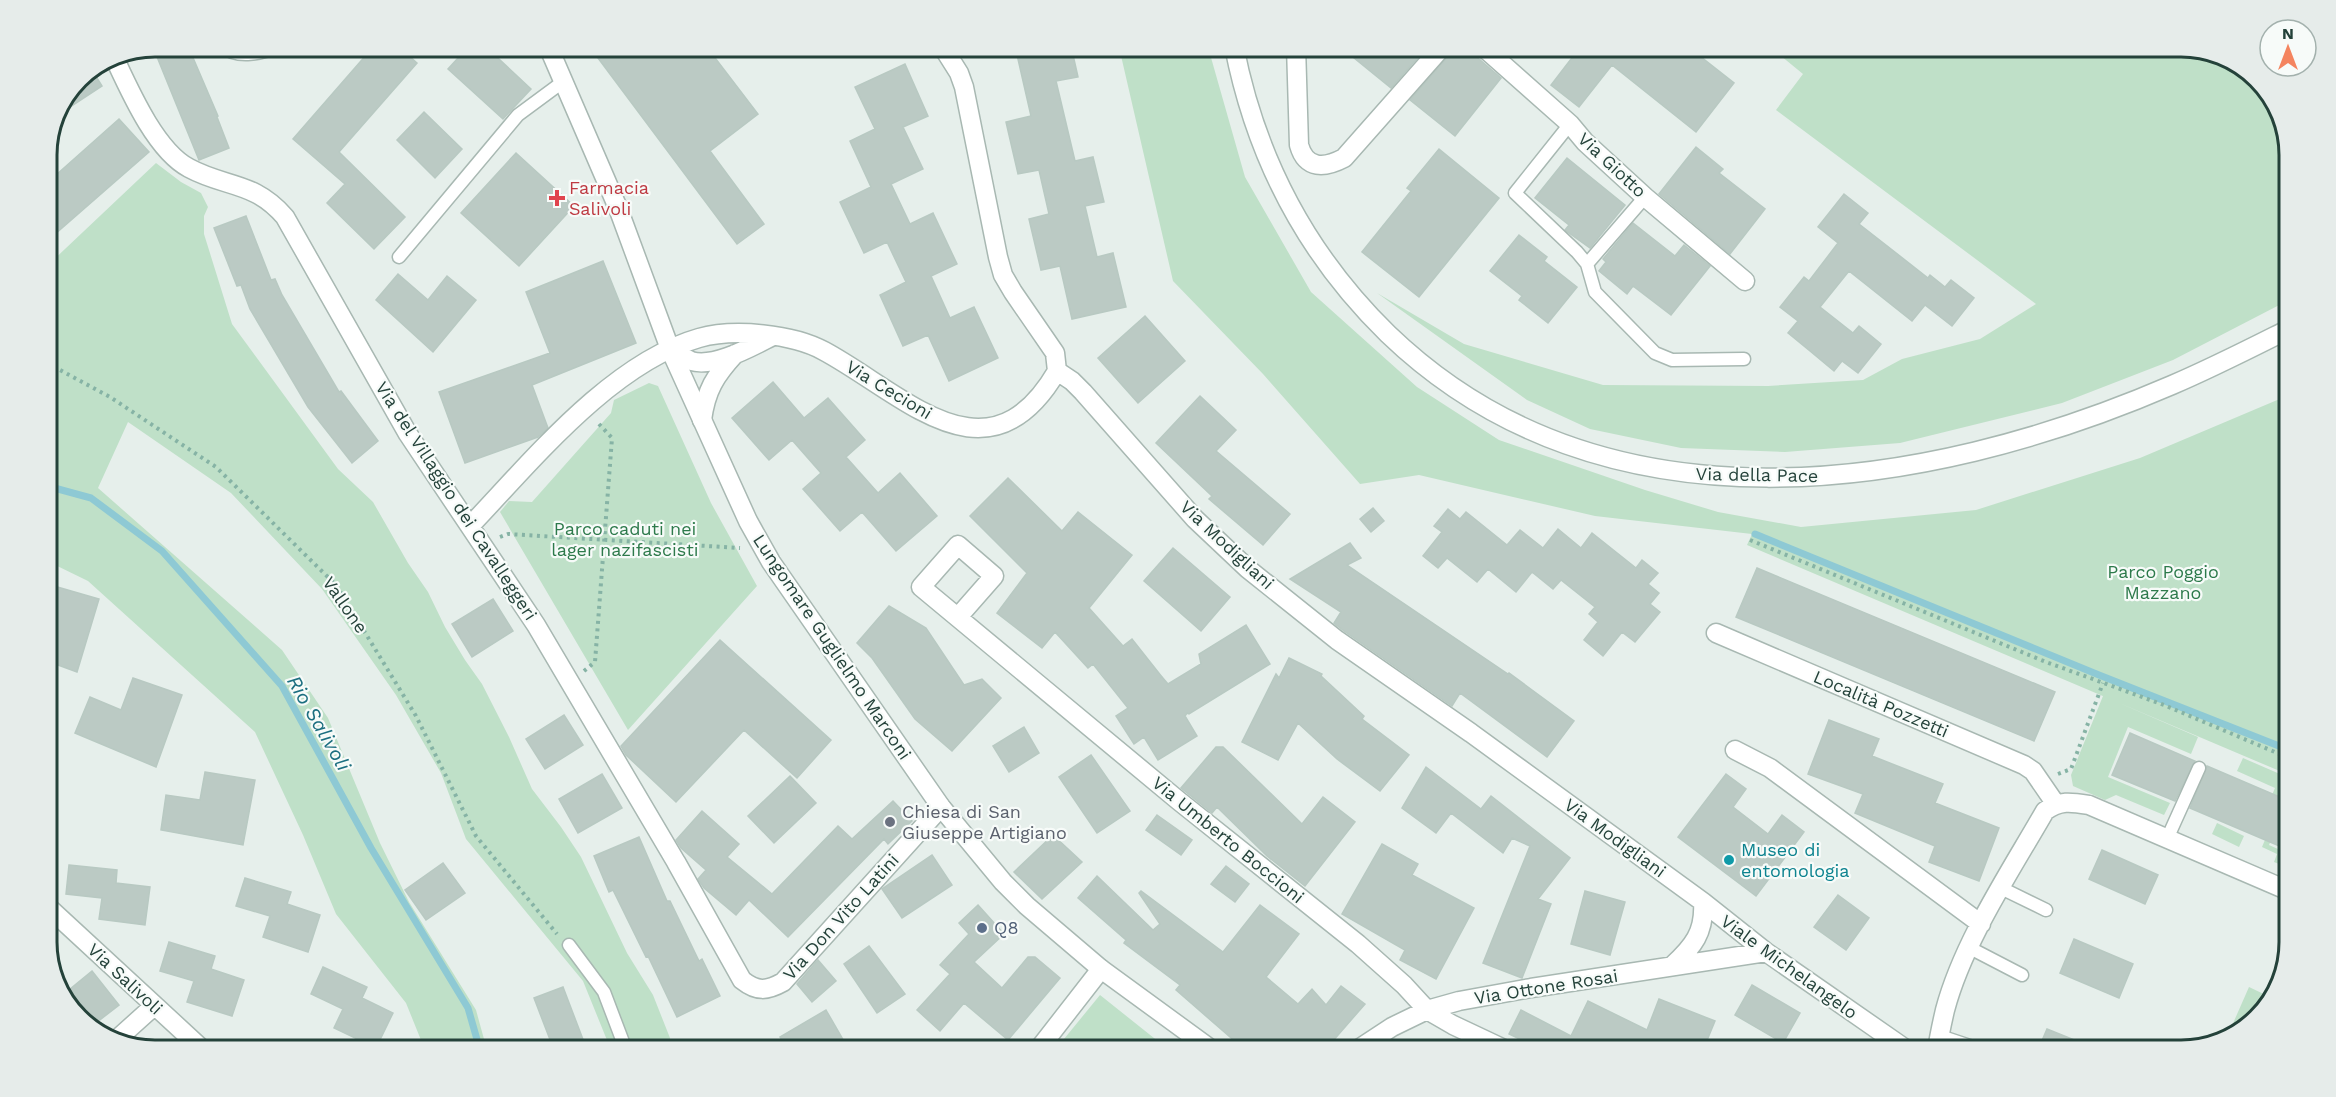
<svg xmlns="http://www.w3.org/2000/svg" width="2336" height="1097" font-family="'Work Sans',sans-serif">
<style>
.green{fill:#bfe0c8}
.lines{fill:none;stroke-linecap:round;stroke-linejoin:round}
.stream{stroke:#8ec9d4;stroke-width:7}
.building{fill:#bbcac4;stroke:#b8c9c2;stroke-width:1.5}
.service-casing{stroke:#a8b8b2;stroke-width:15}
.minor-casing{stroke:#a8b8b2;stroke-width:21}
.tertiary-casing{stroke:#a8b8b2;stroke-width:21}
.path{stroke:#86b3a5;stroke-width:4;stroke-dasharray:3 4.5;stroke-linecap:butt}
.service{stroke:#fff;stroke-width:12}
.minor{stroke:#fff;stroke-width:18}
.tertiary{stroke:#fff;stroke-width:18}
.health-dot{fill:#e0444e;stroke:#f7fbf9;stroke-width:2}
.worship-dot{fill:#6b7280;stroke:#f7fbf9;stroke-width:2}
.culture-dot{fill:#0f9aa8;stroke:#f7fbf9;stroke-width:2}
.service-dot{fill:#5c6f8a;stroke:#f7fbf9;stroke-width:2}
.labels{text-anchor:middle;stroke-width:4.5;stroke-linejoin:round;paint-order:stroke}
.street-label{font-size:18px;fill:#24423a;stroke:#f7fbf9}
.health-label{font-size:18px;fill:#be3a42;stroke:#f7fbf9;text-anchor:start}
.park-label{font-size:18px;fill:#2d7a4b;stroke:#f7fbf9}
.worship-label{font-size:18px;fill:#5b616d;stroke:#f7fbf9;text-anchor:start}
.culture-label{font-size:18px;fill:#0d838f;stroke:#f7fbf9;text-anchor:start}
.service-label{font-size:18px;fill:#4e5e75;stroke:#f7fbf9;text-anchor:start}
.water-label{font-size:20px;font-style:italic;fill:#1c6f80;stroke:#f7fbf9}
.rim{fill:none;stroke:#24423a;stroke-width:3}
</style>
<rect width="100%" height="100%" fill="#e6efeb"/>
<!-- green -->
<path class="green" d="M1119 47H1208L1245 177 1311 292 1417 387 1499 440 1645 490 1718 512 1801 527 1976 510 2140 458 2282 398 2289 393V775L1747 545 1752 534 1595 516 1419 475 1360 484 1263 374 1173 281Z
M1770 47 2181 46 2223 55 2271 95 2289 149V300L2173 360 2062 403 1900 443 1785 452 1681 448 1590 429 1527 400 1377 293 1464 344 1603 385 1768 386 1863 380 1902 359 1980 339 2036 304 1776 110 1803 74Z
M156 163 181 182 201 193 208 207 204 216V234L232 324 338 469 373 502 408 563 428 592 445 627 465 660 482 684 509 737 532 789 561 827 581 857 627 953 653 995 670 1038 671 1050H611L583 981 466 839 441 773 396 695 322 589 231 493 128 422 98 488 282 650 328 718 380 843 409 902 476 1010 487 1050H425L406 1003 336 914 303 835 255 732 88 581 47 561V266Z
M649 383 658 386 711 503 757 586 628 730 500 512 509 501 532 502 611 413 614 400Z
M2103 696 2198 737 2191 754 2128 727 2108 777 2170 803 2164 815 2116 795 2105 800 2073 786 2071 775Z
M2243 758 2289 778 2277 805 2269 802 2275 788 2237 771Z
M2289 783V798L2269 845 2289 854V868L2274 862 2277 854 2262 847Z
M2217 823 2244 836 2239 847 2212 834Z
M2249 987 2270 997 2241 1032 2227 1037Z
M1100 995 1169 1050H1055Z"/>
<g class="lines">
<!-- stream -->
<path class="stream" d="M47 486 91 498 162 551 282 686 371 848 468 1008 480 1050
M1755 534 2099 675 2289 750"/>
</g>
<!-- building -->
<path class="building" d="M188 46 218 116 217 117 229 148 199 160 153 47Z
M374 46H398L417 63 339 152 405 217 374 249 327 203 345 184 293 139Z
M469 46H485L531 89 503 119 448 69Z
M589 46H706L758 114 710 151 764 224 737 244Z
M1015 46H1071L1078 77 1056 81 1075 161 1093 157 1104 202 1085 206 1097 257 1113 253 1126 307 1072 319 1060 266 1041 270 1029 219 1049 214 1039 170 1018 174 1006 122 1031 116Z
M1364 46H1428L1391 88 1354 58Z
M1454 46H1464L1501 78 1455 136 1410 100 1451 53Z
M1581 46H1687L1734 83 1696 132 1612 65 1579 107 1551 85Z
M905 64 928 116 903 127 923 169 891 184 910 224 933 213 957 264 931 276 950 318 974 307 998 358 949 381 928 335 903 346 880 295 906 282 887 242 864 253 840 202 871 187 850 141 875 129 855 87Z
M92 70 102 86 64 111 79 78Z
M424 112 462 149 435 178 397 140Z
M119 119 149 152 47 241V183Z
M1696 147 1723 169 1719 173 1765 209 1730 254 1659 194Z
M1439 149 1499 198 1419 297 1362 252 1411 191 1407 188Z
M516 153 574 206 519 266 461 213Z
M1567 158 1625 205 1590 248 1565 230 1569 225 1535 198Z
M1844 194 1868 213 1859 224 1928 278 1930 275 1945 287 1951 280 1974 298 1952 326 1925 305 1912 321 1849 271 1820 307 1853 333 1859 326 1881 344 1858 373 1842 361 1834 371 1810 351 1788 333 1798 321 1780 307 1804 277 1809 281 1838 243 1818 227Z
M246 216 271 280 275 279 282 295 339 392 341 391 378 441 352 463 308 407 250 309 241 285 237 286 214 228Z
M1633 223 1675 256 1684 245 1710 266 1671 315 1633 286 1627 294 1599 271 1606 262 1603 259Z
M1519 235 1547 257 1544 261 1577 287 1548 323 1519 300 1522 296 1490 271Z
M603 261 636 343 532 385 548 428 538 437 465 463 439 392 550 353 526 292Z
M398 274 428 300 447 276 476 300 433 352 376 300Z
M1145 316 1185 361 1138 403 1098 358Z
M773 382 804 418 828 398 865 440 846 457 878 493 900 473 937 516 896 551 862 512 840 531 803 489 821 473 792 440 769 460 732 418Z
M1200 396 1236 430 1216 451 1290 514 1263 545 1209 499 1212 496 1156 443Z
M1008 478 1062 531 1078 512 1132 555 1089 608 1123 646 1132 639 1162 677 1160 678 1162 677 1168 684 1201 664 1199 654 1246 625 1270 664 1189 714 1187 713 1185 716 1197 736 1158 760 1144 737 1134 744 1116 716 1128 708 1093 664 1088 668 1055 632 1042 648 997 613 1027 573 970 516Z
M1373 508 1384 521 1371 532 1360 519Z
M1448 509 1460 519 1466 512 1507 545 1520 530 1543 548 1558 529 1581 548 1592 533 1636 568 1642 560 1658 573 1648 584 1659 593 1650 604 1660 612 1635 642 1622 632 1603 656 1584 640 1598 622 1589 614 1595 607 1561 580 1553 589 1532 572 1516 592 1488 569 1477 582 1447 558 1438 568 1423 556 1442 532 1434 526Z
M1350 543 1361 558 1347 565 1508 674 1509 673 1574 721 1547 757 1460 693 1452 706 1344 631 1334 623 1341 612 1290 579Z
M1173 548 1230 597 1201 631 1144 581Z
M1757 568 2055 692 2034 741 1736 617Z
M47 584 99 599 77 672 47 661Z
M493 599 513 631 472 657 452 624Z
M889 606 926 628 964 685 982 679 1001 698 952 751 915 719 872 658 857 643Z
M720 640 831 740 797 778 744 730 676 802 626 755 621 746Z
M1289 658 1322 674 1321 676 1364 716 1362 719 1409 755 1380 791 1337 759 1298 723 1278 760 1242 742 1276 674 1279 678Z
M133 678 182 695 156 767 75 733 90 697 121 710Z
M564 715 583 745 545 769 526 739Z
M1829 720 1879 739 1872 756 1943 784 1935 803 1999 828 1979 881 1929 862 1935 846 1855 813 1863 794 1808 774Z
M1024 727 1039 753 1009 772 993 746Z
M2130 733 2195 761 2175 801 2112 775Z
M1216 747H1223L1302 824 1323 797 1355 822 1305 886 1267 856 1217 807 1212 813 1181 788Z
M1091 755 1130 811 1097 833 1059 777Z
M2207 766 2289 801V850L2190 808Z
M1426 767 1481 809 1491 796 1570 858 1538 899 1551 904 1522 978 1483 963 1530 846 1512 838 1503 853 1451 813 1436 833 1402 808Z
M205 772 255 780 243 845 161 830 166 795 200 800Z
M602 774 622 808 578 833 559 799Z
M1726 774 1746 789 1733 807 1768 834 1782 815 1804 832 1756 896 1678 837Z
M790 776 816 803 774 843 748 816Z
M893 801 912 821 888 844 884 839 788 937 749 900 736 915 704 888 698 879 706 870 681 848 676 840 702 811 739 844 727 857 772 894 838 826 852 839Z
M1157 815 1192 840 1181 855 1146 830Z
M1053 835 1082 862 1042 899 1014 872Z
M639 837 667 901H670L699 961 702 959 720 996 677 1017 648 956 646 957 613 890 609 892 594 856Z
M1382 844 1418 864 1412 875 1474 908 1436 979 1400 960 1405 950 1342 914Z
M2102 850 2158 875 2145 904 2089 879Z
M932 855 952 885 902 918 882 889Z
M443 863 465 893 426 920 405 890Z
M69 865 117 870 116 883 150 887 145 925 99 919 102 898 66 894Z
M1226 866 1249 884 1235 902 1211 884Z
M1097 876 1153 930 1160 924 1139 893 1141 891 1223 952 1260 905 1299 934 1266 977 1298 1004 1312 989 1326 1005 1341 986 1365 1004 1325 1050 1307 1040 1299 1050H1245L1176 990 1180 985 1124 943 1126 940 1078 898Z
M245 878 291 892 287 904 320 915 308 952 263 937 270 916 236 906Z
M1585 891 1625 902 1610 955 1571 944Z
M1838 895 1869 918 1846 950 1814 927Z
M978 905 1004 934 974 962 1002 988 1028 957H1035L1060 978 1008 1040 964 1003 940 1031 917 1010 950 974 940 965 969 934 959 923Z
M2074 939 2133 964 2119 998 2060 973Z
M169 942 215 956 211 969 244 980 232 1016 187 1002 194 981 160 971Z
M869 946 905 994 877 1013 844 964Z
M818 960 836 981 812 1002 797 984Z
M323 967 367 987 362 998 393 1013 376 1048 334 1028 343 1009 311 994Z
M92 971 119 1005 92 1026 69 1008 64 994Z
M1752 985 1800 1013 1783 1043 1735 1015Z
M563 987 587 1050H554L534 998Z
M1659 999 1715 1021 1703 1050H1542L1509 1034 1521 1010 1571 1036 1588 1001 1647 1030Z
M826 1010 849 1050H788L780 1037Z
M2047 1029 2099 1050H2038Z"/>
<g class="lines">
<defs>
<path id="service" d="M222 46C238 60 262 53 281 46
M1570 124 1515 193 1577 252 1587 264 1595 292 1655 353 1672 360 1744 359
M399 257 518 115 564 81
M1587 264 1645 197
M2167 839 2199 768
M2001 888 2046 910
M569 945 604 992 626 1050
M1970 948 2022 975
M1940 1036 1982 1050"/>
<path id="minor" d="M942 46 959 73 964 87 998 257 1003 275 1013 292 1055 353 1057 371 1072 381 1083 392 1195 519 1248 569 1337 640 1471 733 1703 902 1766 952 1907 1050
M1296 46 1299 145C1306 170 1325 168 1344 158L1443 46
M1482 46 1570 124 1585 142 1645 197 1745 281
M113 55C129 89 155 150 189 168 226 188 254 181 285 217L408 434 536 625 676 862 742 980C757 992 767 991 783 982L941 807
M670 349C677 353 684 358 691 361 714 368 751 347 771 337
M702 420C706 390 715 376 735 354
M470 526C532 461 611 363 699 338 734 328 793 334 824 351 904 394 988 489 1057 371
M958 617 994 576 958 545 921 587 1179 801 1358 944 1404 985 1427 1010 1453 1025 1506 1050
M1716 633 2024 765 2033 771 2055 803
M1735 750 1770 768 1981 924
M47 906 203 1050
M1672 966C1693 947 1705 932 1703 902
M114 1042 154 1006
M1038 1050 1101 969
M1357 1050 1392 1027 1427 1010 1459 1001 1531 988 1766 952
M1937 1050C1939 1037 1942 1023 1945 1010 1963 942 2010 872 2045 811 2060 800 2071 802 2089 805L2289 891"/>
<path id="tertiary" d="M548 46 618 208 670 349 748 521 771 562 941 807 1003 882 1027 906 1101 969 1212 1050
M1234 46C1256 159 1306 254 1388 334 1603 541 1922 493 2172 385 2212 368 2251 348 2289 329"/>
</defs>
<!-- service casing -->
<use href="#service" class="service-casing"/>
<!-- minor casing -->
<use href="#minor" class="minor-casing"/>
<!-- tertiary casing -->
<use href="#tertiary" class="tertiary-casing"/>
<!-- path -->
<path class="path" d="M47 363 110 397 216 467 336 585 416 716 476 836 557 934
M500 537 508 534 740 548
M1750 540 2046 662 2164 705 2289 758
M584 671 595 662 612 438 598 423
M2058 774 2071 769 2103 683"/>
<!-- service -->
<use href="#service" class="service"/>
<!-- minor -->
<use href="#minor" class="minor"/>
<!-- tertiary -->
<use href="#tertiary" class="tertiary"/>
</g>
<!-- markers -->
<path class="health-dot" d="M554 189h6v6h6v6h-6v6h-6v-6h-6v-6h6z"/>
<circle class="worship-dot" cx="890" cy="822" r="6"/>
<circle class="culture-dot" cx="1729" cy="860" r="6"/>
<circle class="service-dot" cx="982" cy="928" r="6"/>
<g class="labels">
<!-- street labels -->
<g class="street-label">
<text transform="translate(1612 165) rotate(43)" y="6">Via Giotto</text>
<text transform="translate(889 390) rotate(31)" y="6">Via Cecioni</text>
<text transform="translate(1757 475) rotate(1)" y="6">Via della Pace</text>
<text transform="translate(456 501) rotate(57)" y="6">Via del Villaggio dei Cavalleggeri</text>
<text transform="translate(1227 545) rotate(43)" y="6">Via Modigliani</text>
<text transform="translate(345 605) rotate(55)" y="6">Vallone</text>
<text transform="translate(832 647) rotate(56)" y="6">Lungomare Guglielmo Marconi</text>
<text transform="translate(1881 704) rotate(23)" y="6">Località Pozzetti</text>
<text transform="translate(1615 838) rotate(36)" y="6">Via Modigliani</text>
<text transform="translate(1228 840) rotate(39)" y="6">Via Umberto Boccioni</text>
<text transform="translate(841 917) rotate(-48)" y="6">Via Don Vito Latini</text>
<text transform="translate(1789 967) rotate(36)" y="6">Viale Michelangelo</text>
<text transform="translate(125 979) rotate(43)" y="6">Via Salivoli</text>
<text transform="translate(1546 987) rotate(-9)" y="6">Via Ottone Rosai</text>
</g>
<!-- health labels -->
<g class="health-label">
<text x="569" y="194">Farmacia<tspan x="569" dy="21">Salivoli</tspan></text>
</g>
<!-- park labels -->
<g class="park-label">
<text x="625" y="535">Parco caduti nei<tspan x="625" dy="21">lager nazifascisti</tspan></text>
<text x="2163" y="578">Parco Poggio<tspan x="2163" dy="21">Mazzano</tspan></text>
</g>
<!-- worship labels -->
<g class="worship-label">
<text x="902" y="818">Chiesa di San<tspan x="902" dy="21">Giuseppe Artigiano</tspan></text>
</g>
<!-- culture labels -->
<g class="culture-label">
<text x="1741" y="856">Museo di<tspan x="1741" dy="21">entomologia</tspan></text>
</g>
<!-- service labels -->
<g class="service-label">
<text x="994" y="934">Q8</text>
</g>
<!-- water labels -->
<g class="water-label">
<text transform="translate(319 723) rotate(60)" y="7">Rio Salivoli</text>
</g>
</g>
<!-- crop -->
<path d="M0 0H2336V1097H0ZM155 57H2181A98 98 0 0 1 2279 155V942A98 98 0 0 1 2181 1040H155A98 98 0 0 1 57 942V155A98 98 0 0 1 155 57Z" fill="#e6ecea" fill-rule="evenodd"/>
<path class="rim" d="M155 57H2181A98 98 0 0 1 2279 155V942A98 98 0 0 1 2181 1040H155A98 98 0 0 1 57 942V155A98 98 0 0 1 155 57Z"/>
<!-- north arrow -->
<g transform="translate(2288 48)"><circle r="28" fill="#f7fbf9" stroke="#a3b1ad" stroke-width="1.5"/>
<path d="M0-4.5L10 22L0 15L-10 22Z" fill="#f4845f"/>
<text y="-9" font-size="16" font-weight="bold" text-anchor="middle" fill="#24423a">N</text>
</g>
</svg>
